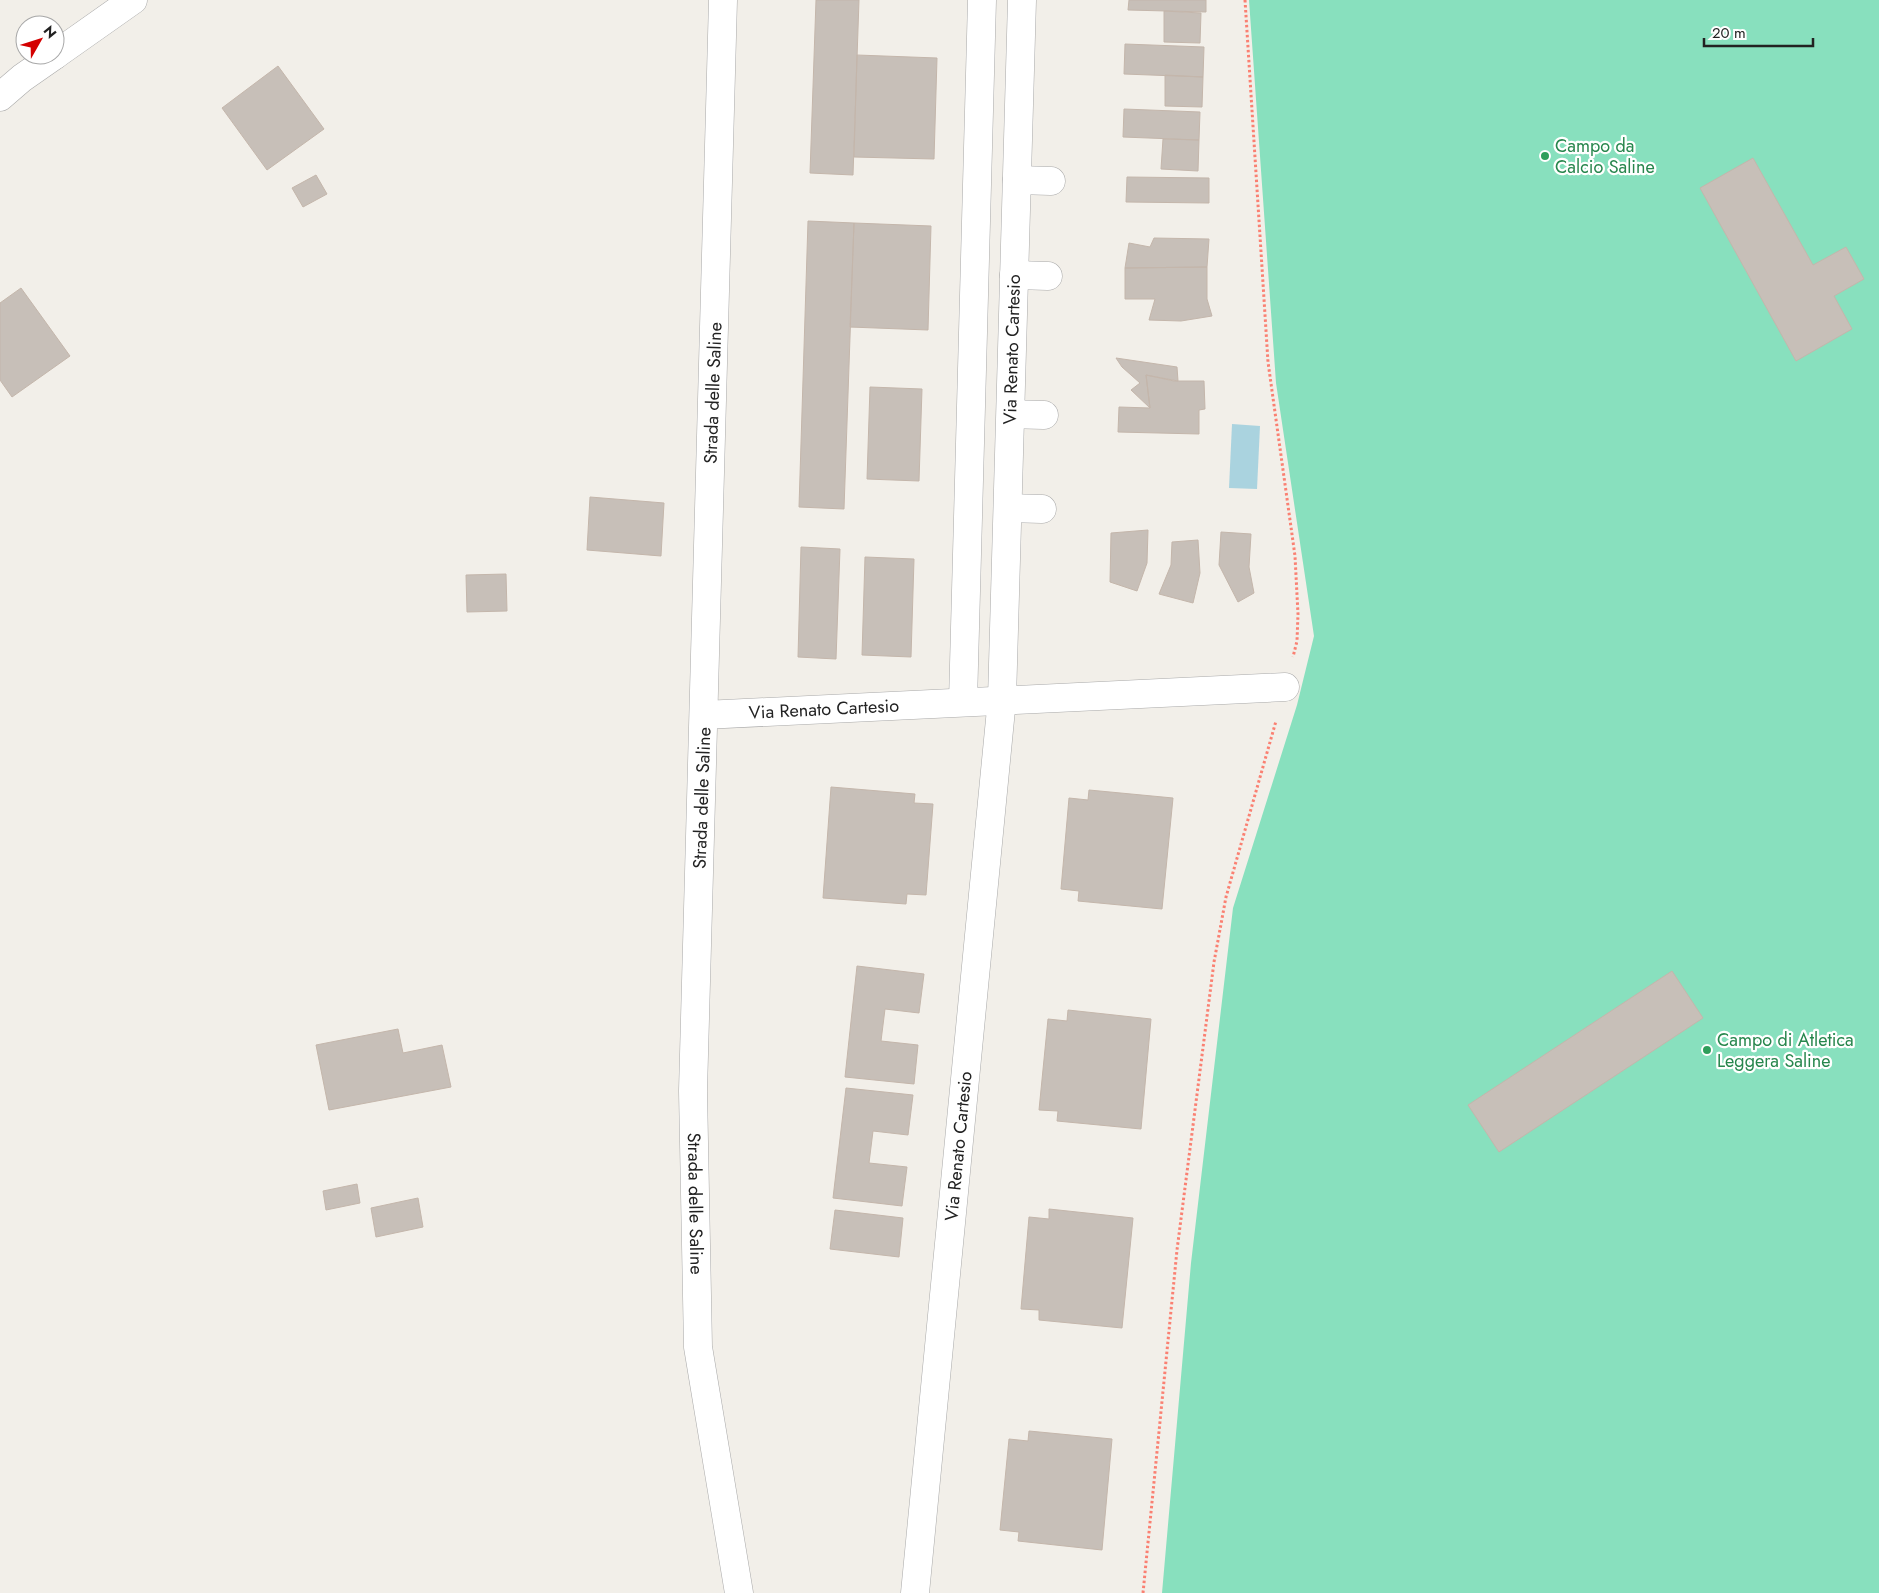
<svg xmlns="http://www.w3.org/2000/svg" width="1879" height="1593" font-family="Jost,sans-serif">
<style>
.pitch{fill:#88e0be}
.water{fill:#aad3df}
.building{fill:#c7bfb8;stroke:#c4b6ab}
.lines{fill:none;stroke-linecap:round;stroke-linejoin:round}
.minor-casing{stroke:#a9a9a9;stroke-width:29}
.path{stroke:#fa8072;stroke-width:3;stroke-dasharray:2.5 2.5;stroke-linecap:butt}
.minor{stroke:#fff;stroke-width:28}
.leisure-dot{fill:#2e9e5b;stroke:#fff;stroke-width:2}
.labels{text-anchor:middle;stroke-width:4.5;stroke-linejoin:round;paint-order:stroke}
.leisure-label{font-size:18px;fill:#27864d;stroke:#fff;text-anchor:start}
.street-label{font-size:18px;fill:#222;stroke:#fff}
</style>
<rect width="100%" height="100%" fill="#f2efe9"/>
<!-- pitch -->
<path class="pitch" d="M1249 0H1879V1593H1162L1191 1263 1233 908 1297 705 1314 636 1276 383Z"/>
<!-- water -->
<path class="water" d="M1232 424 1260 426 1257 489 1229 488Z"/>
<!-- building -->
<path class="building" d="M816 0H859L853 175 810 173Z
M1129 0H1206V12L1128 10Z
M1164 11 1201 13 1200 43 1164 42Z
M1125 44 1204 47 1203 77 1124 74Z
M857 55 937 58 934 159 854 157Z
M278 66 324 129 267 170 222 108Z
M1165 75 1203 77 1202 107 1165 106Z
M1124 109 1200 112 1199 140 1123 137Z
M1163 139 1199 140 1198 171 1161 169Z
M1753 158 1813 265 1846 247 1864 279 1834 296 1852 329 1796 361 1700 188Z
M316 175 327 194 303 207 292 188Z
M1127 177 1209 178V203L1126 202Z
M808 221 854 223 844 509 799 507Z
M854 223 931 226 928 330 850 327Z
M1154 238 1209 239 1207 267 1125 268 1129 243 1150 247Z
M1207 267V299L1212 316 1181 321 1149 320 1155 299H1125V268Z
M21 288 70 356 12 397 0 380V303Z
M1116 358 1177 367 1178 381 1146 375 1150 408 1131 390 1140 383 1122 367Z
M1146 375 1174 381H1204L1205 409 1199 410V434L1118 432 1119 407 1150 408Z
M870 387 922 389 919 481 867 479Z
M590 497 664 503 661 556 587 550Z
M1148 530 1147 563 1137 591 1110 582 1111 533Z
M1221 532 1251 534 1249 567 1254 593 1238 602 1219 565Z
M1198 540 1200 573 1193 603 1159 594 1171 565 1172 542Z
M801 547 840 549 836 659 798 657Z
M865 557 914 559 911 657 862 655Z
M506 574 507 611 467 612 466 575Z
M831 787 915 794 914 803 933 804 926 895 907 894 906 904 823 898Z
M1089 790 1173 798 1162 909 1078 901 1079 891 1061 889 1069 798 1088 800Z
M857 966 924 974 919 1013 885 1009 881 1041 918 1045 914 1084 845 1077Z
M1672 971 1703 1018 1499 1152 1468 1105Z
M1068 1010 1151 1019 1141 1129 1057 1121 1058 1111 1039 1110 1048 1019 1067 1021Z
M398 1029 403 1053 442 1045 451 1087 329 1110 316 1045Z
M846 1088 913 1095 908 1135 873 1131 869 1163 907 1167 902 1206 833 1198Z
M357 1184 360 1203 326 1210 323 1191Z
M418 1198 423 1227 376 1237 371 1208Z
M1049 1209 1133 1218 1122 1328 1039 1320V1310L1021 1309 1029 1217 1049 1219Z
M835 1210 903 1218 899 1257 830 1249Z
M1029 1431 1112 1439 1102 1550 1018 1541 1019 1532 1000 1530 1009 1439 1028 1441Z"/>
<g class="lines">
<defs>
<g id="minor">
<path id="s1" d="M723 0 693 1091 698 1347 739 1593"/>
<path d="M55 55 133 0"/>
<path d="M0 97 22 78 55 55"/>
<path d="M1017 180 1051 181"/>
<path d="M1014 275 1048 276"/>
<path d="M1011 414 1044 415"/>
<path d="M1008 508 1042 509"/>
<path d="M963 702 982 0"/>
<path id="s2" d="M704 715 1285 687"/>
<path id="s3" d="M915 1593 1002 699 1022 0"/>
</g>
</defs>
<!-- minor casing -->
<use href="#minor" class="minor-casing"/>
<!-- path -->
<path class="path" d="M1245 0 1268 362 1295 556 1298 614 1297 641 1293 657
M1143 1593 1177 1250 1214 962 1226 897 1276 721"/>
<!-- minor -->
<use href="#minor" class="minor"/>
</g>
<!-- markers -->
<g class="leisure-dot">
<circle cx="1545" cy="156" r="5"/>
<circle cx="1707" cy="1050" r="5"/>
</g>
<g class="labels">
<!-- leisure labels -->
<g class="leisure-label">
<text x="1555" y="152">Campo da<tspan x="1555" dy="21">Calcio Saline</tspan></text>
<text x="1717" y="1046">Campo di Atletica<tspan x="1717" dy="21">Leggera Saline</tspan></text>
</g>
<!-- street labels -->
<g class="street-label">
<text dy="6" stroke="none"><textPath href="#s3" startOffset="1248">Via Renato Cartesio</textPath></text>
<text transform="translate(713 393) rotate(-88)" y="6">Strada delle Saline</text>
<text dy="6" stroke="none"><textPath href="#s2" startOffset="120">Via Renato Cartesio</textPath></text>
<text transform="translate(702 798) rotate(-88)" y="6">Strada delle Saline</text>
<text dy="6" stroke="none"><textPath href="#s3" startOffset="449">Via Renato Cartesio</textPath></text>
<text dy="6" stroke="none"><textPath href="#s1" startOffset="1204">Strada delle Saline</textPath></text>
</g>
</g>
<!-- north arrow -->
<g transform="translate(40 40) rotate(51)"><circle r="24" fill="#ffffff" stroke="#a7a7a7"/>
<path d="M0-4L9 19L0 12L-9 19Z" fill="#d40000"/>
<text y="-8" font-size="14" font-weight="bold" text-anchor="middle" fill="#222222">N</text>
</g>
<!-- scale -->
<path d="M1704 38v8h109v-8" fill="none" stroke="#222222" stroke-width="2.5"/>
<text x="1712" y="38" font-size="15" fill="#222222" stroke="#ffffff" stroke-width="4" paint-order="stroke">20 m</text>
</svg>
